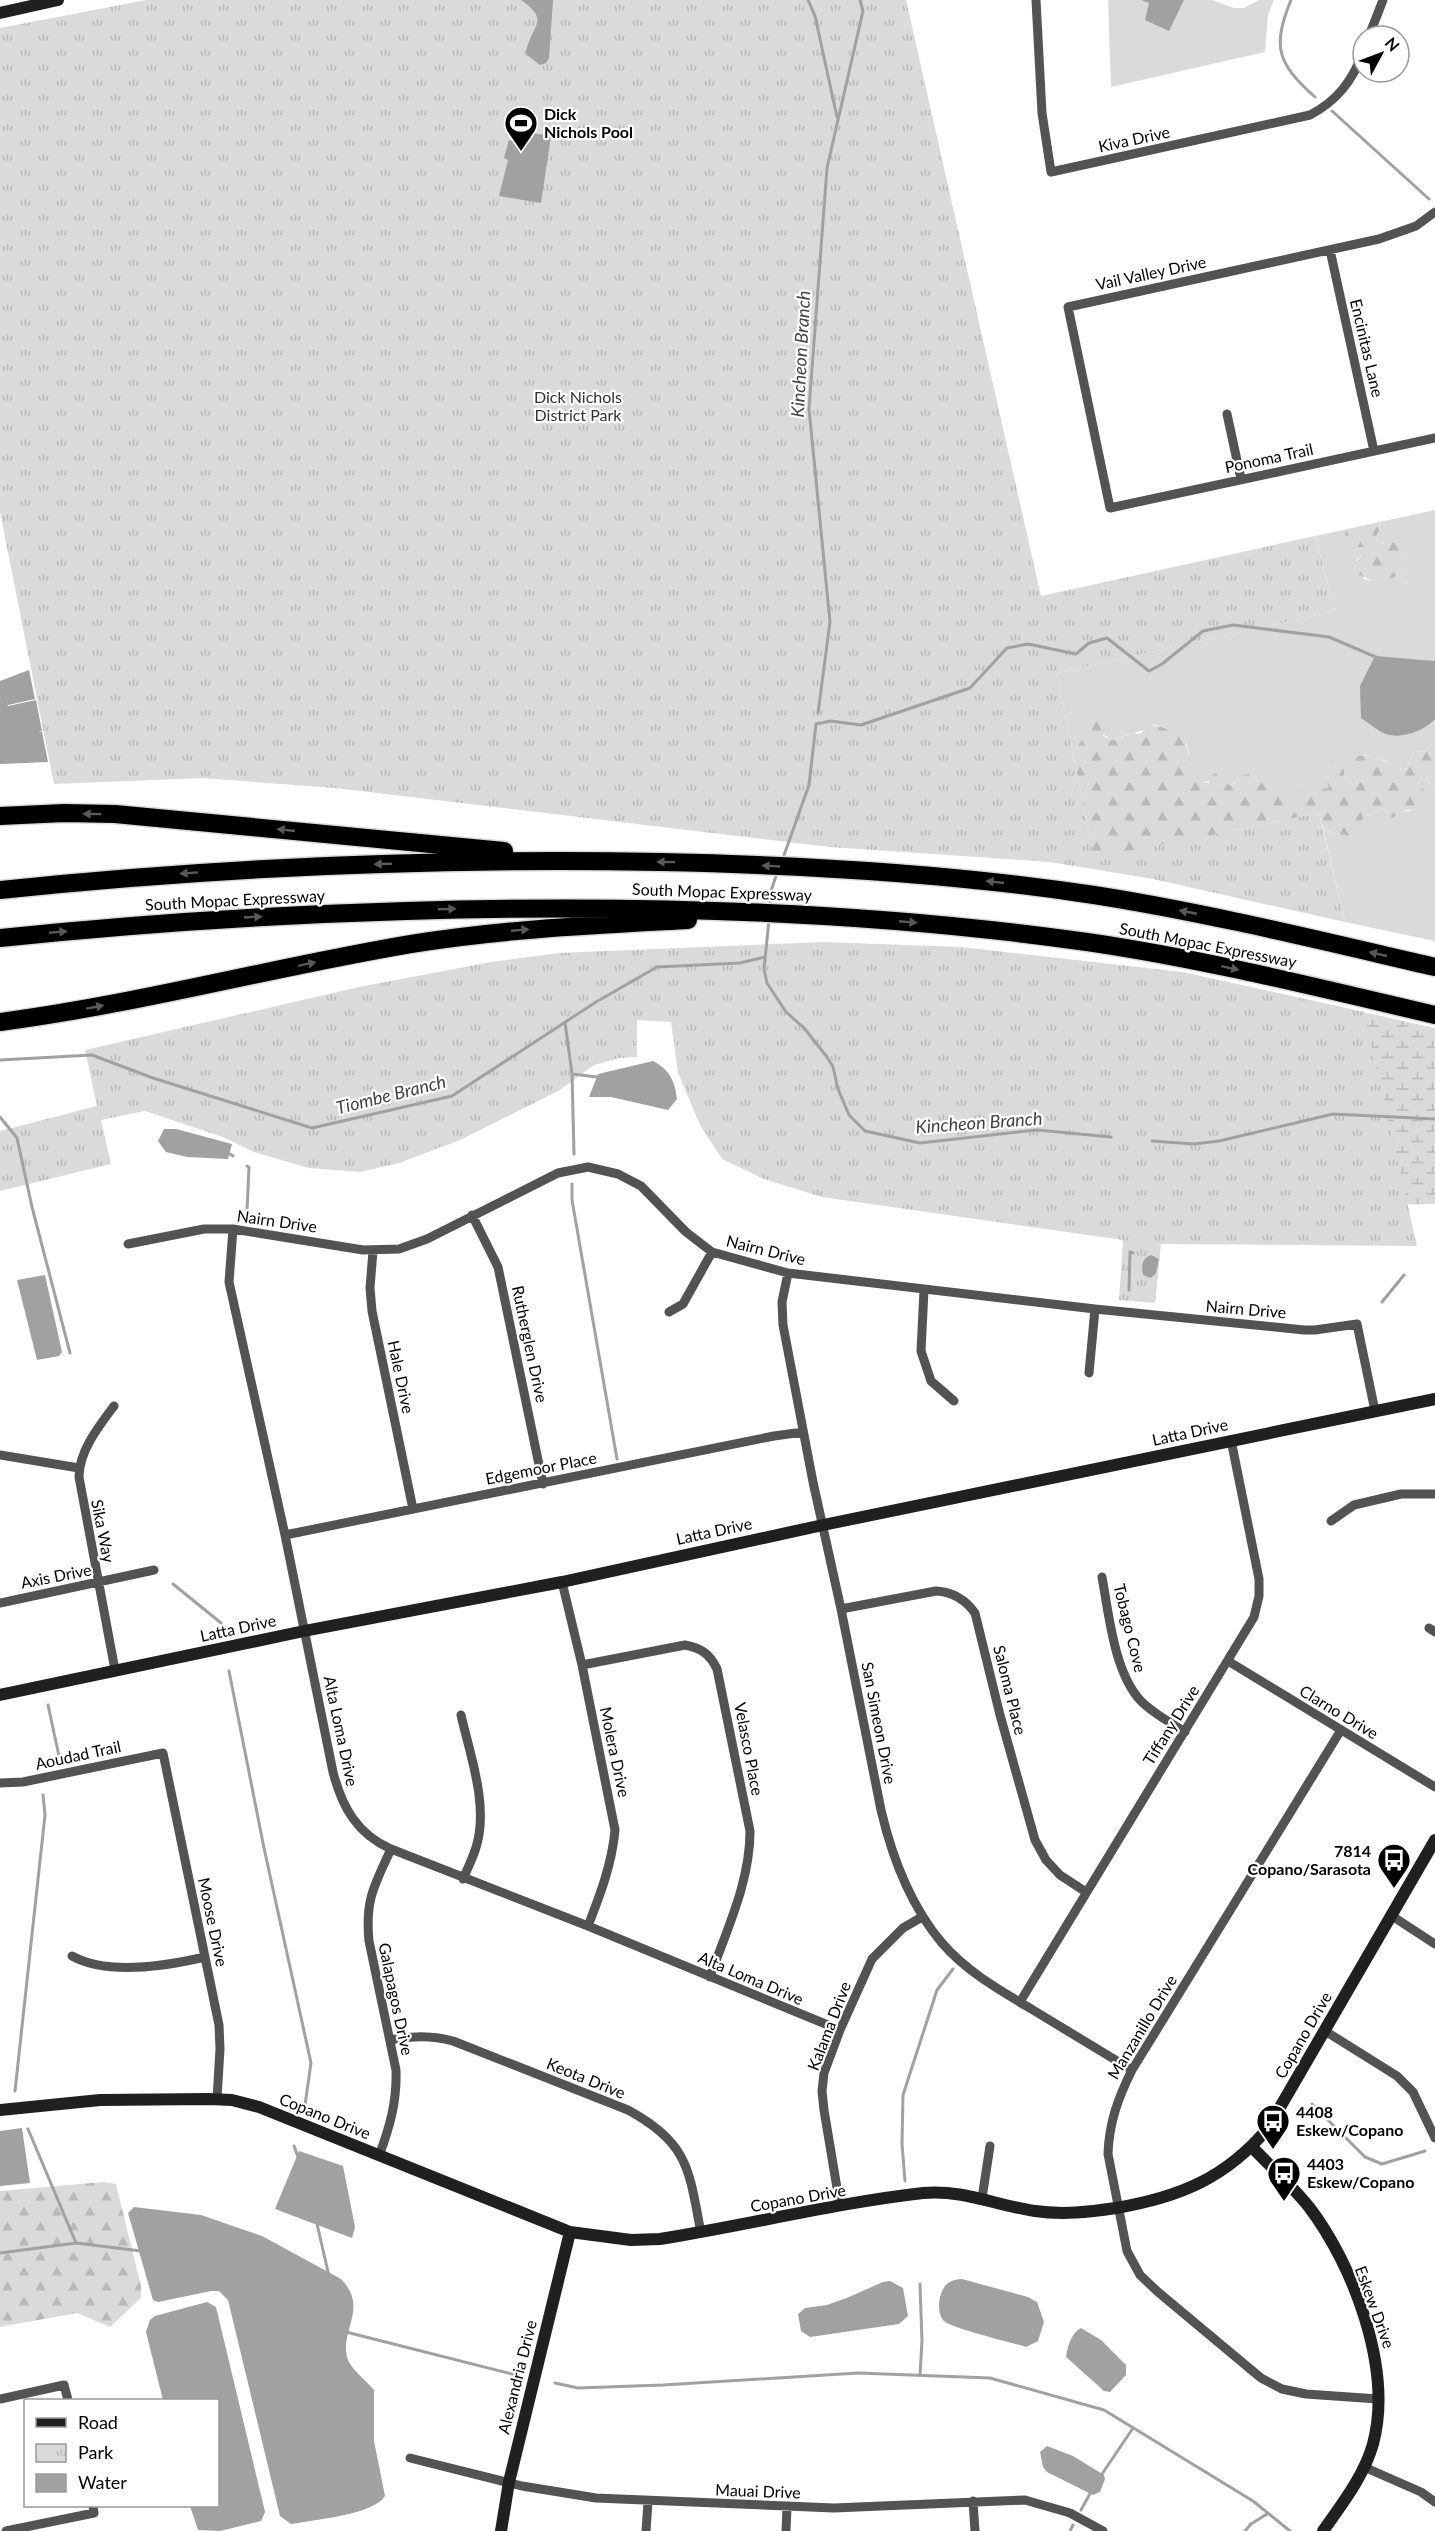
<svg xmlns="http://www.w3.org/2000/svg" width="1435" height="2531" font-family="Lato,sans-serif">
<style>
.green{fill:#dadada}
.forest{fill:url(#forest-firs)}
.wetland{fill:url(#wetland-marsh)}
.park{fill:url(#park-tufts)}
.water{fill:#a1a1a1}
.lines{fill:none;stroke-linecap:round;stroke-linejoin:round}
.stream{stroke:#a1a1a1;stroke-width:3}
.highway-casing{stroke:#dbdbdb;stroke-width:21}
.street{stroke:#535353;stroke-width:9}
.secondary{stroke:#202020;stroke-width:12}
.highway{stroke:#000;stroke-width:18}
.oneway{fill:#595959}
.labels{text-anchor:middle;stroke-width:4.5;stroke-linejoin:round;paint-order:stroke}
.poi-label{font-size:16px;font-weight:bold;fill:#000;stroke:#fff;text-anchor:start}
.street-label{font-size:16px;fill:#000;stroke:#fff}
.park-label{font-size:16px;fill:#313131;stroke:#fff}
.water-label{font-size:18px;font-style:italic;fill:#424242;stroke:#fff}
</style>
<defs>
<pattern id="forest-firs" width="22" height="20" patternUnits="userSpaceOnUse" patternTransform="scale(1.5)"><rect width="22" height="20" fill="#dadada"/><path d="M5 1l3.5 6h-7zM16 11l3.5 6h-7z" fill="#b9b9b9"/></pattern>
<pattern id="wetland-marsh" width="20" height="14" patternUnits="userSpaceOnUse" patternTransform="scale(1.5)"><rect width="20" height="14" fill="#dadada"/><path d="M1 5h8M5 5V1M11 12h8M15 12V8" fill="none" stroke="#b9b9b9"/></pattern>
<pattern id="park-tufts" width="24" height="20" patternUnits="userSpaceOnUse" patternTransform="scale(1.5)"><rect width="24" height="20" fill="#dadada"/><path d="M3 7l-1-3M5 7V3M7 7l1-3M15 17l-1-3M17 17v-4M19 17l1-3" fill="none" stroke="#b9b9b9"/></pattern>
</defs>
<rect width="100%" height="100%" fill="#fff"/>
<!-- green -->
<path class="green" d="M1108 0H1212L1234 8H1244L1259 0H1274L1268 15 1265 52 1111 87Z
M1435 510V743L1426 751 1414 752 1407 768 1398 770 1386 761 1363 755 1367 774 1360 782 1352 785 1345 778 1343 765 1326 778 1329 788C1313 791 1288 796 1272 790 1264 786 1256 779 1248 774L1242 776 1231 786 1223 780 1201 782V776L1190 760 1185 737 1155 724C1139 734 1128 733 1113 740L1083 724 1086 735 1073 753 1057 673 1335 611 1315 536 1348 529 1347 537 1365 547 1366 551 1356 560 1364 579 1376 582 1397 576 1407 584 1404 572 1399 570 1397 561 1402 559 1399 550 1377 541 1376 536 1380 525 1379 522Z
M1427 778 1430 784 1435 785V941L1345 922 1323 828 1332 833 1352 837 1364 816 1373 815 1383 808 1389 815C1398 812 1423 809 1428 805L1418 785 1420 780Z"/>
<!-- forest -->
<path class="forest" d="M1379 522 1380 529 1376 536 1377 541 1383 544 1388 539 1399 544 1402 559 1398 561 1399 570 1404 572 1411 570 1414 581 1407 584 1397 576 1376 583 1356 573 1354 564 1366 550 1364 547H1355L1346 541 1345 533 1348 529Z
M1100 708 1106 709 1110 718 1103 736 1113 740 1133 733 1140 734C1150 724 1153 723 1166 729L1171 723H1181L1187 726 1189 732 1185 737C1188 752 1187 763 1203 768L1202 782 1209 783 1210 776 1216 773 1221 774 1223 780 1231 786 1236 782 1238 776 1248 774 1272 790 1281 792 1329 788 1326 778 1321 770 1323 763 1332 760 1343 765 1345 778 1352 785 1360 782 1367 774 1355 765V756C1366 754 1392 761 1398 770L1407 768 1414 752 1426 751 1435 743V785L1430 784 1427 778 1420 780 1418 785 1423 788 1428 806 1423 809 1406 810 1392 818 1383 808 1373 815 1364 816 1361 822 1365 826 1362 832 1352 837 1332 833 1323 828 1319 813 1094 859 1073 753 1085 735 1083 724 1086 715Z
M103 2182 116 2184 141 2286V2298L110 2327 77 2313 0 2327V2191Z"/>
<!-- wetland -->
<path class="wetland" d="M1182 972 1435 1028V1204L1158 1207Z"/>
<!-- park -->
<path class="park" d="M146 0H906L1041 596 1315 536 1335 611 1057 673 1094 858 1319 813 1345 922 1153 879 1050 862 830 847 335 788 202 778 54 784 0 512V28Z
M824 942 961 947 1182 972 1364 1012 1417 1246 1161 1244 1155 1303 1119 1300 1123 1240 822 1197 764 1179 722 1159 700 1125 678 1073 671 1022 637 1020V1057L619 1058 594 1065 560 1090 460 1140 399 1163 360 1172 309 1168 254 1152 223 1137 145 1111 101 1120 111 1164 0 1191V1131L97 1106 85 1050 359 987 491 962 559 953Z"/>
<!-- water -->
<path class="water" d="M521 0H553L549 58 546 63 540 65 527 55 526 51C533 24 550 20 521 0Z
M1141 0H1184L1169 31 1145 20 1149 3Z
M520 131 551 136 541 203 499 196 508 160 504 158 509 140 517 142Z
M1375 656 1435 661V719C1425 730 1405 738 1390 735 1381 734 1369 723 1361 718L1360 686Z
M29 670 35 699 8 705 7 698 8 706 36 700 42 731 39 732H42L48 762 0 764V681Z
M653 1061C669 1069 675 1081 677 1099L668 1110 611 1097H589L598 1074Z
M164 1129H176L232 1144 228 1159 187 1157 166 1152 158 1141Z
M1151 1255 1159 1259 1156 1273 1151 1278 1143 1275C1141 1266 1142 1258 1151 1255Z
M45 1275 62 1352 59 1356 37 1360 17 1280Z
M22 2128 30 2183 0 2186V2131Z
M299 2151 343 2166 355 2227 352 2238 275 2209Z
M134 2207 201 2215 262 2236 341 2279C369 2308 340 2329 347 2357 350 2369 366 2380 374 2390V2441L385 2496C374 2514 319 2519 298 2523L291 2524 280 2516 228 2300 219 2291H211L158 2302 153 2300 128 2213Z
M962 2279 1028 2297 1037 2302 1044 2322 1038 2341 1026 2347C1011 2342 953 2329 944 2321 938 2315 938 2302 941 2294 945 2283 950 2280 962 2279Z
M890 2281 903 2288 908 2316 899 2324 810 2337 801 2331 798 2314 805 2308 827 2305 849 2297 883 2282Z
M207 2302 216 2307 265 2512 261 2521 220 2531 198 2530 190 2506H218V2400H163L146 2332 150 2320 155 2316Z
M1081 2328 1101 2340 1126 2365V2375L1110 2392 1104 2391 1066 2357C1067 2347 1072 2332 1081 2328Z
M1047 2446 1073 2456 1104 2475 1105 2479 1100 2492 1093 2495 1047 2472 1043 2467 1040 2452Z"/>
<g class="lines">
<!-- stream -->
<path class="stream" d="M808 0 815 16 837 117
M1291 0C1272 47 1277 63 1315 97
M1332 111 1429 199
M818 713 830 622 809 409 827 168 863 11 860 0
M783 858 809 785 816 724 831 721 861 725 970 688 1007 648 1028 644 1076 654 1089 643 1107 638 1149 671 1162 664 1203 631 1233 625 1329 637 1378 658
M770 907 771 891 777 873
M769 920 764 969 767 983 786 1012 804 1028 827 1057 833 1067 838 1089 849 1115 865 1131 920 1143 1037 1130 1111 1137
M565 1022 572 1074 574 1154
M0 1060 92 1055 153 1078 312 1128 452 1096 596 1002 657 967 740 963 765 957
M572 1074 597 1077
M0 1117 17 1138 32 1207 70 1353
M1152 1141 1194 1144 1219 1141 1333 1114 1435 1119
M230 1154 233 1156
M247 1166 249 1167 247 1211
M572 1184V1200L617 1459
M1129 1290 1130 1252 1133 1253
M1382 1302 1404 1275
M173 1584 221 1623
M229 1671 264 1848 311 2063 305 2105
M48 1705 59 1756
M15 2091 45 1815 43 1795
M1312 2104 1365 2157 1382 2164 1425 2151
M28 2129 76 2243
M294 2146 298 2157
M905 2181 902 2144 903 2095 937 1990 953 1969
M317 2224 329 2276
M0 2253 76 2243 141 2251
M920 2284 922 2341 920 2375
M346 2332 516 2375
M555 2383 578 2388 663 2385 858 2373 990 2378 1104 2410 1253 2501 1290 2531
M1100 2477 1133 2428
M1081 2510 1092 2490
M1070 2531 1073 2525
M1245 2531 1251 2524 1267 2514"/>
<defs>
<path id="highway" d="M0 816 64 813 115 814 504 851
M0 890C219 867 440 858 660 862 805 865 951 873 1094 895 1209 913 1322 941 1435 967
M0 938C135 924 270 915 406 911 633 904 861 910 1087 942 1204 959 1320 988 1435 1015
M0 1022C138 1004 274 967 411 944 503 929 596 925 688 920"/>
</defs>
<!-- highway casing -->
<use href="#highway" class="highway-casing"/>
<!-- street -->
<path class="street" d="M1036 0 1042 113 1051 172 1310 115C1337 101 1352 81 1363 53
M1369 36 1383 0
M1435 212 1416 226 1379 239 1068 307 1110 508 1435 438
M1330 250 1374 451
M1227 414 1241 479
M472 1215 498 1267 543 1484
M233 1229 229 1282 285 1535 333 1772C342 1807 357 1834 391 1849L588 1926 840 2030
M128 1244 204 1229H233L363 1250 399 1249 427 1239 558 1173 588 1167 618 1174 641 1186 686 1232 712 1252 788 1273 1095 1309 1304 1330H1315L1357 1324 1375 1411
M373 1251 370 1288 372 1311 413 1509
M788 1273 782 1302 783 1325 813 1482 841 1609 881 1810C892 1857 910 1905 942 1943 967 1972 1001 1991 1033 2010 1066 2030 1099 2050 1132 2070
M924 1290 921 1351 931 1381 954 1401
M669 1312 683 1304 712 1252
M1089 1373 1095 1309
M114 1406C99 1426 79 1451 79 1477L115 1670
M0 1455 79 1468
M1331 1521 1354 1505 1401 1494H1435
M285 1535 774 1436 803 1432
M1102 1577C1109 1615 1114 1671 1140 1700 1152 1713 1170 1722 1185 1732
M562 1582 582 1665 615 1830C612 1864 600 1895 588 1926
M0 1603 154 1570
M841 1609 936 1591C953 1592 965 1599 975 1613L1000 1715 1035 1840 1046 1860 1060 1875 1086 1892
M1429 1628 1435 1632
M1228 1661 1435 1787
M582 1665 685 1645C701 1648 710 1654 717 1669L750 1831C750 1882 727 1929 710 1977
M461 1715C470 1755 488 1803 477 1844 474 1856 468 1867 463 1879
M1341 1730 1132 2070C1118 2098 1109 2123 1108 2154L1127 2251 1140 2275 1158 2292 1261 2378 1282 2389 1306 2394 1378 2399
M0 1783 23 1782 163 1753 219 2025 220 2049 217 2099
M1392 1916 1435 1944
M72 1956C108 1976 166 1966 205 1957
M1020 2002 1254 1617 1259 1596V1579L1231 1440
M1325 2031 1397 2076 1413 2092 1435 2138
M390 2040C412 2036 430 2035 453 2041L628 2110C689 2143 689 2170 701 2233
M379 2156C390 2126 397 2102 396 2070L369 1941C365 1900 374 1886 391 1849
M982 2198 990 2146
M840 2206 824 2110 822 2091 824 2073 840 2030 872 1959 903 1928 922 1917
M0 2399 64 2385 68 2400
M410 2458 522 2486 596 2498 834 2508 1025 2500 1070 2513 1103 2531
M1364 2467 1421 2492 1435 2502
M973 2501 975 2531
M6 2531 94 2513 93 2506
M646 2531 648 2502
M786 2531 787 2507"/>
<!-- secondary -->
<path class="secondary" d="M0 13 58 0
M0 1695 304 1631 562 1582 823 1525 1435 1399
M0 2110 100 2100 208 2099 232 2100 259 2107 570 2232 631 2240 660 2239C748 2225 835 2203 923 2193 962 2189 998 2206 1035 2211 1063 2215 1089 2212 1116 2208 1180 2197 1226 2178 1268 2128L1435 1840
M1252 2147C1271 2167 1292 2186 1309 2207 1354 2266 1393 2370 1373 2444 1364 2476 1342 2504 1323 2531
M501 2531 509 2482 570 2232"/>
<!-- highway -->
<use href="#highway" class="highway"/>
</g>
<!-- one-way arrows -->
<defs><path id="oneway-solid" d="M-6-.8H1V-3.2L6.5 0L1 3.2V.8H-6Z" transform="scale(1.5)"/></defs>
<g class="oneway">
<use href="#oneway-solid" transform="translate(92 814) rotate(-179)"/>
<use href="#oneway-solid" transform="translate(286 830) rotate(-174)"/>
<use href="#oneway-solid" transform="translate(666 862) rotate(-179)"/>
<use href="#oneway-solid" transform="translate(383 864) rotate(178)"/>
<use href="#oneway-solid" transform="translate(771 866) rotate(-177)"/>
<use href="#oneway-solid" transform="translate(189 873) rotate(176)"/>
<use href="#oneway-solid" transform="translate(995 882) rotate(-174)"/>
<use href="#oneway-solid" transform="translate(447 909) rotate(-2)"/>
<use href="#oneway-solid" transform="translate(1188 912) rotate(-169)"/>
<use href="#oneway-solid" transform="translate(253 917) rotate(-3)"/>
<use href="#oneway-solid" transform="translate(908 922) rotate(5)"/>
<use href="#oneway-solid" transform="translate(520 930) rotate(-5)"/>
<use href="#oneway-solid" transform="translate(58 932) rotate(-5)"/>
<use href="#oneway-solid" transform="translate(1378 954) rotate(-167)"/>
<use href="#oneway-solid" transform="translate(307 964) rotate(-12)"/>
<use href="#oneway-solid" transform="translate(1230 968) rotate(12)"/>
<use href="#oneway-solid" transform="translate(95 1007) rotate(-10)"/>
</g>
<!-- icons -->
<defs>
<symbol id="stadium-pin" viewBox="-11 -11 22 30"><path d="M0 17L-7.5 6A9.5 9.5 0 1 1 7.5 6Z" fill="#000" stroke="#fff"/><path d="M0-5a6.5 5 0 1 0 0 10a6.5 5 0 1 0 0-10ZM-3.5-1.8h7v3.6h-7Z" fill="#fff"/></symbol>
<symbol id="bus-pin" viewBox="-11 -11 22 30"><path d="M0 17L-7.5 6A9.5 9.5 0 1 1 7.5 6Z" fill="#000" stroke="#fff"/><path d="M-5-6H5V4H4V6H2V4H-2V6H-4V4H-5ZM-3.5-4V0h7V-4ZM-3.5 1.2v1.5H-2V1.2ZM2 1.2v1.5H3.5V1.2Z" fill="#fff"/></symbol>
</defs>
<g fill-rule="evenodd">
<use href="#stadium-pin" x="502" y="104" width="38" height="52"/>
<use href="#bus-pin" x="1375" y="1841" width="38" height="52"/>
<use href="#bus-pin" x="1254" y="2102" width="38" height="52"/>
<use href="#bus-pin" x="1265" y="2154" width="38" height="52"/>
</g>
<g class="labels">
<!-- poi labels -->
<g class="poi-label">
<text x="544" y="120">Dick<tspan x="544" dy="18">Nichols Pool</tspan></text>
<text x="1371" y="1857" text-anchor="end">7814<tspan x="1371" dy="18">Copano/Sarasota</tspan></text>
<text x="1296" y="2118">4408<tspan x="1296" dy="18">Eskew/Copano</tspan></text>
<text x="1307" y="2170">4403<tspan x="1307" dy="18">Eskew/Copano</tspan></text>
</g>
<!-- street labels -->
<g class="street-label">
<text transform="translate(1134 139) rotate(-12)" y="6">Kiva Drive</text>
<text transform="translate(1151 273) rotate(-12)" y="6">Vail Valley Drive</text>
<text transform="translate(1367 348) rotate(77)" y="6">Encinitas Lane</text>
<text transform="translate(1269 458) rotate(-12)" y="6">Ponoma Trail</text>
<text transform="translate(722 892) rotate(2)" y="6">South Mopac Expressway</text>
<text transform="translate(235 900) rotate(-3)" y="6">South Mopac Expressway</text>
<text transform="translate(1208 945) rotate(11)" y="6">South Mopac Expressway</text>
<text transform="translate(277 1221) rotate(8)" y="6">Nairn Drive</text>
<text transform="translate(766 1250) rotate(14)" y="6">Nairn Drive</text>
<text transform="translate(1246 1309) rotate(5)" y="6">Nairn Drive</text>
<text transform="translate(530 1344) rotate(78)" y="6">Rutherglen Drive</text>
<text transform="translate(401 1377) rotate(78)" y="6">Hale Drive</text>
<text transform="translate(1190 1432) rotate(-12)" y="6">Latta Drive</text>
<text transform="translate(541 1468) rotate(-11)" y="6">Edgemoor Place</text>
<text transform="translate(103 1531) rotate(79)" y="6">Sika Way</text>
<text transform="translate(714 1531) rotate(-12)" y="6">Latta Drive</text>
<text transform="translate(56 1576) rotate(-11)" y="6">Axis Drive</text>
<text transform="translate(238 1628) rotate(-12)" y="6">Latta Drive</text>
<text transform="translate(1130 1628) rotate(76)" y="6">Tobago Cove</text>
<text transform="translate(1010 1690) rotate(76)" y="6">Saloma Place</text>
<text transform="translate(1339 1712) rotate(31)" y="6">Clarno Drive</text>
<text transform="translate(879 1723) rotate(79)" y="6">San Simeon Drive</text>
<text transform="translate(1171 1725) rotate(-58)" y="6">Tiffany Drive</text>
<text transform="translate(341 1731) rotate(78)" y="6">Alta Loma Drive</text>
<text transform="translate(749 1749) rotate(79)" y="6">Velasco Place</text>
<text transform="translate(615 1752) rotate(78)" y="6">Molera Drive</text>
<text transform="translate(78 1755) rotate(-12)" y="6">Aoudad Trail</text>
<text transform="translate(213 1922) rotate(78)" y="6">Moose Drive</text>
<text transform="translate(751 1978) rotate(23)" y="6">Alta Loma Drive</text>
<text transform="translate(396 1999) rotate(78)" y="6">Galapagos Drive</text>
<text transform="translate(829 2026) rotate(-69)" y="6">Kalama Drive</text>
<text transform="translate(1142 2027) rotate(-59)" y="6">Manzanillo Drive</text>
<text transform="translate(1303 2035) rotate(-60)" y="6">Copano Drive</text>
<text transform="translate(586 2078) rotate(22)" y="6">Keota Drive</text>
<text transform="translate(325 2116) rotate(22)" y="6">Copano Drive</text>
<text transform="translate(798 2198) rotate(-10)" y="6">Copano Drive</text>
<text transform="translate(1375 2307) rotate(70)" y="6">Eskew Drive</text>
<text transform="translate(517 2377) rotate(-76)" y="6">Alexandria Drive</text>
<text transform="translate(758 2491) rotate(2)" y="6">Mauai Drive</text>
</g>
<!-- park labels -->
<g class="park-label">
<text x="578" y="403">Dick Nichols<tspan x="578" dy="18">District Park</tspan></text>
</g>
<!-- water labels -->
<g class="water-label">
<text transform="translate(801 354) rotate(-87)" y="6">Kincheon Branch</text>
<text transform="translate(391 1095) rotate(-14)" y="6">Tiombe Branch</text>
<text transform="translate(979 1123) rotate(-4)" y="6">Kincheon Branch</text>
</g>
</g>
<!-- legend -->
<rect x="24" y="2399" width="195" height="108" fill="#ffffff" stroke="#999999" stroke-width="1.5"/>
<rect x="36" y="2418" width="30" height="9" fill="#202020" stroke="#999999" stroke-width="1.5"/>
<text x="78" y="2429" font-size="18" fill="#000000">Road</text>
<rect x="36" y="2444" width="30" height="18" fill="url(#park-tufts)" stroke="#999999" stroke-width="1.5"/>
<text x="78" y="2459" font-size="18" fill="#000000">Park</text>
<rect x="36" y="2474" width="30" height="18" fill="#a1a1a1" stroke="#999999" stroke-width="1.5"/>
<text x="78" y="2489" font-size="18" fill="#000000">Water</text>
<!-- north arrow -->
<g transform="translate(1381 54) rotate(49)"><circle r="28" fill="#ffffff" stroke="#999999" stroke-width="1.5"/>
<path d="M0-4.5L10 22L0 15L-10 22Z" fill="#000000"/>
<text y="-9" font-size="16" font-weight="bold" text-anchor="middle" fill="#000000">N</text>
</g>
</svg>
